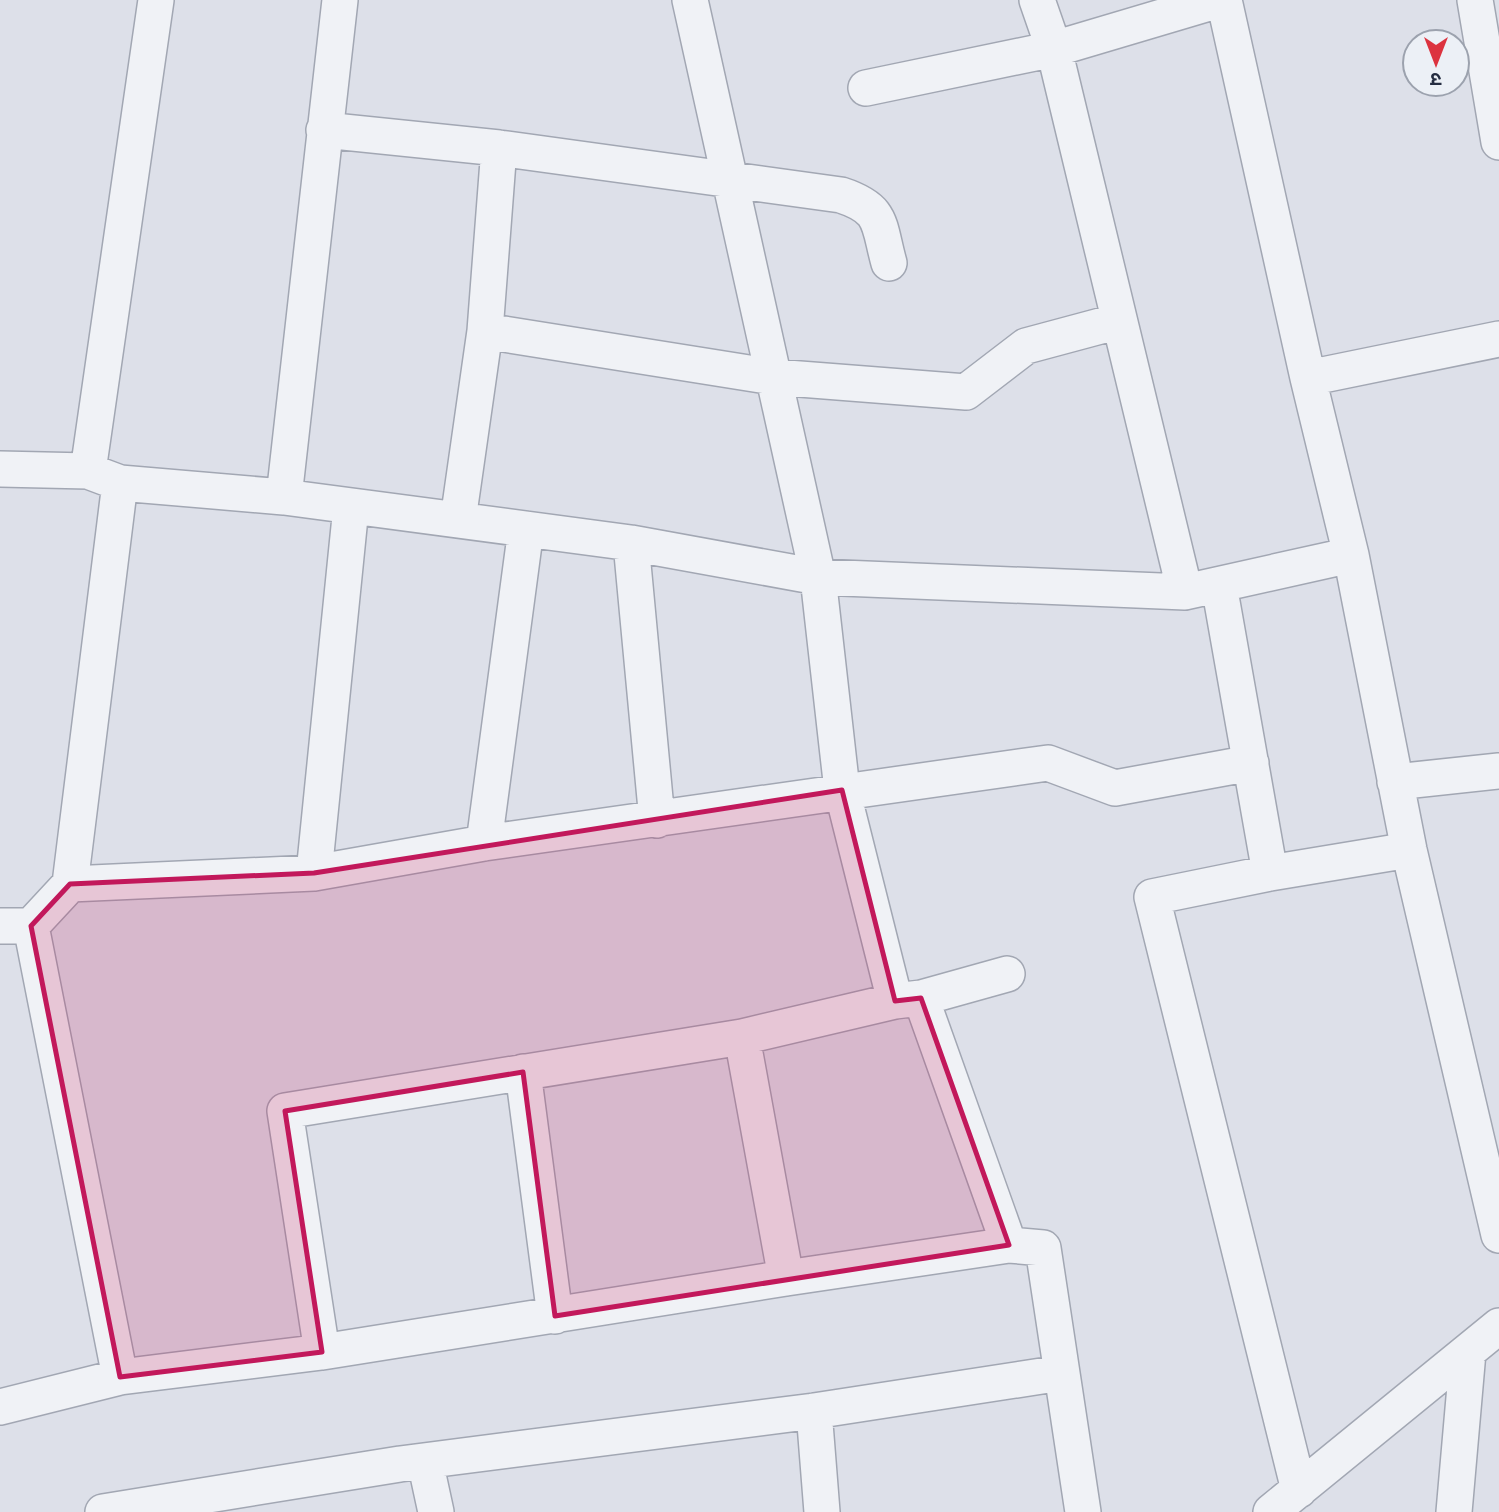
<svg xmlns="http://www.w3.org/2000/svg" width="1499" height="1512" font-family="Inter,'Noto Sans Devanagari',sans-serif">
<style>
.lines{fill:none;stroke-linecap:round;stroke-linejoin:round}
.minor-casing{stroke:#a2a7b3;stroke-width:38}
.minor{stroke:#f0f2f6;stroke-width:35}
.marked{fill:#c2185b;fill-opacity:0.2;stroke:#c2185b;stroke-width:5;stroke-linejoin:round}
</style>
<rect width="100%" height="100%" fill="#dde0e9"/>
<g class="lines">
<defs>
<path id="minor" d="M690 0 818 577 842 790 895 1001
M1037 0 1054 49 1185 592
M1224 0 1308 378 1351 555 1409 850 1499 1235
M1475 0 1499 142
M866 88 1054 49 1219 0
M324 130 499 148 841 195C884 209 878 224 889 263
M485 331 774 377 966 392 1026 346 1119 321
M1308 378 1499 339
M0 469 88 471 120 483 284 497 631 543 818 577 1185 592 1351 555
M88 471 156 0
M284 497 340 0
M458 520 485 331 499 148
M631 543 657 820
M1219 585 1270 873 1152 897 1299 1490
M1395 782 1499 771
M484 843 526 529
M314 873 351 507
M1270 873 1409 850
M70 884 120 483
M0 926H31L70 884 314 873 484 843 1048 763 1115 788 1251 763
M31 926 120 1377
M921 998 1007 974
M742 1037 786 1278
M523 1072 555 1316
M322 1352 285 1111 742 1037 895 1001 921 998 1009 1245 1043 1248 1083 1512
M0 1407 120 1377 322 1352 786 1278 1009 1245
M814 1411 822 1512
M425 1461 436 1512
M103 1512 400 1464 814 1411 1061 1373
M1271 1512 1499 1326
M1454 1512 1468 1352"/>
</defs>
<!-- minor casing -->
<use href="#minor" class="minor-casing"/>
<!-- minor -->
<use href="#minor" class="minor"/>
</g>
<!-- marked area -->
<path class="marked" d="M842 790 895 1001 921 998 1009 1245 555 1316 523 1072 285 1111 322 1352 120 1377 31 926 70 884 314 873Z"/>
<!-- north arrow -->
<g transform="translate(1436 63) rotate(180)"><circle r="33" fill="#ecf0f6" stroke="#9ca2ae" stroke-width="2"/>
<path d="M0-5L12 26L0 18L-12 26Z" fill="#dc333f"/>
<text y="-10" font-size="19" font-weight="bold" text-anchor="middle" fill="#252d41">उ</text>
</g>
</svg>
